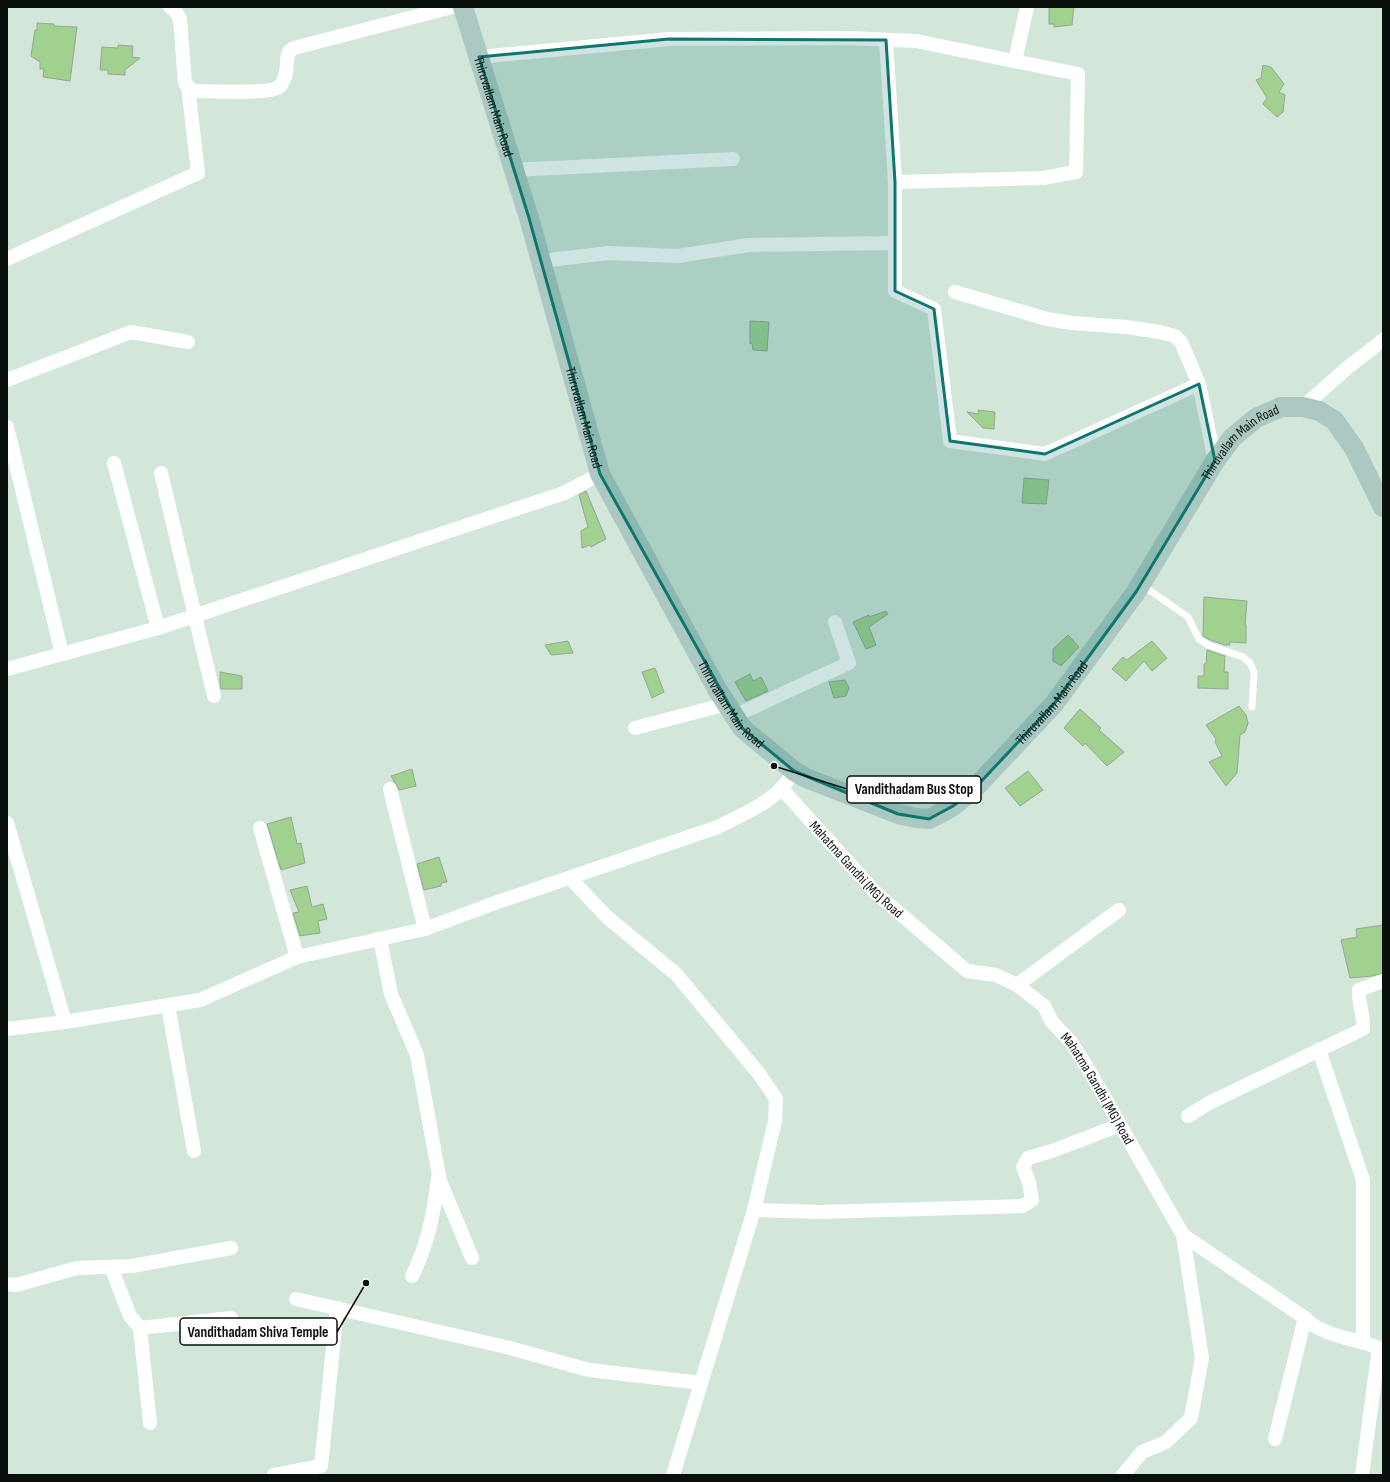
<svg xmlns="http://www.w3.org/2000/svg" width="1390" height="1482" font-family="'Sofia Sans Condensed',sans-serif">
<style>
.building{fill:#a0d18f;stroke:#98a594}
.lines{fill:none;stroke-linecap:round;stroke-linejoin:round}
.service{stroke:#fff;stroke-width:7}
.minor{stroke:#fff;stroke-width:14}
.secondary{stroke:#abc9c2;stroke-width:20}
.marked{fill:#0f766e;fill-opacity:0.2;stroke:#0f766e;stroke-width:3;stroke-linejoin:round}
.labels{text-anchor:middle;stroke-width:3.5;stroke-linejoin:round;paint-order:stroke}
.street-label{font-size:14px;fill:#0a110d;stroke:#fff}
.leader{fill:none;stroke:#0a110d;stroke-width:1.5}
.callout-dot{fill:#0a110d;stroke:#fff;stroke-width:1.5}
.callout{fill:#fff;stroke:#0a110d;stroke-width:1.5}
.callout-label{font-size:15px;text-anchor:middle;font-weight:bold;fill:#0a110d}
</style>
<rect width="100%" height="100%" fill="#d2e6d9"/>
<!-- building -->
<path class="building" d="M1049 7H1074L1072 25 1054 27V24H1049Z
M37 23 54 24V26L77 27 70 81 43 77 44 69H40V62L31 56 35 30H37Z
M118 45 133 46 132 57 140 58 125 70V75L108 74V70H100L102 47 118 48Z
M1263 65 1271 67 1284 84 1279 92 1285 95 1283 112 1277 117 1263 104 1267 98 1256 80 1261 78Z
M750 321 769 322 767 351 753 350 752 343 750 344Z
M978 410 995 412 994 429 983 428 967 412 979 414Z
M1024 478 1049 480 1046 504 1022 503Z
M586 491 606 539 591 547 590 545 582 548 581 531 588 527 579 495Z
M1204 597 1247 601 1245 625H1246V643L1229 642 1230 645H1225L1210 640 1203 636Z
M886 611 888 614 869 627 876 645 866 649 853 622 869 615V617Z
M1068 635 1079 647 1061 666 1053 661V649Z
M568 641 573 653 551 655 545 645Z
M1152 641 1167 658 1152 671 1144 661 1126 681 1112 669 1123 657 1127 660Z
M1207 650 1225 656 1224 672H1228V689L1198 688V676H1204V664H1206Z
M655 668 664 692 652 698 642 672Z
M220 672 242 676V689H221L220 683Z
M750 674 753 681 761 677 768 691 746 701 735 682Z
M845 680 849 688 846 696 834 698 829 682Z
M1239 706 1246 715 1248 723 1245 732 1240 735 1237 773 1226 786 1209 762 1222 756 1215 742 1216 739 1206 725Z
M1080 709 1101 728 1099 730 1124 752 1107 766 1085 743 1083 746 1064 728Z
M412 769 416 786 399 790 391 776Z
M1028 771 1043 790 1020 806 1005 788Z
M291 817 297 844 301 843 305 863 281 870 267 824Z
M439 857 447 882 441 883V886L424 890 417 864Z
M307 886 312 907 323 904 327 919 318 921 320 933 300 936 293 913 299 912 290 890Z
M1383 925V973L1372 976 1350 978 1341 940 1357 937 1356 929Z"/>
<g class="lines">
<!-- service -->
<path class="service" d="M1142 585 1188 617 1199 639 1208 645 1243 657 1250 663 1254 672 1252 707"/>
<!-- minor -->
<g class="minor">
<path d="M170 7 175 10 180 19 185 83 190 89 195 91C209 91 267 94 277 88 280 87 282 84 283 81 289 72 285 61 289 52L294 48 452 7"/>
<path d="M886 40 895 182V291L934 309 950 441 1045 454 1199 384"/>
<path d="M479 57 669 39 848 38 916 41 1078 74 1076 172 1043 178 895 182"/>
<path d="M1015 61 1027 7"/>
<path d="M514 170 733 159"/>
<path d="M7 259 198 173 188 86"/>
<path d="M541 261 608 253 678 256 749 245 895 243"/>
<path d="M955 292 1047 319 1072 323 1126 327 1160 332 1171 335 1176 337 1181 342 1199 384 1215 461"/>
<path d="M7 380 131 332 188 342"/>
<path d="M1303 407 1347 368 1383 340"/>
<path d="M7 427 62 654"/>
<path d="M114 463 158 628"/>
<path d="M161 473 214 696"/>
<path d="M7 669 158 628 564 493 600 474"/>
<path d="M734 716 849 663 835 622"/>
<path d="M635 728 727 704"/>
<path id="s1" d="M781 788 876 893 967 971 996 975 1017 985 1044 1006 1052 1022 1071 1042 1090 1072 1183 1235 1202 1358 1191 1418 1166 1442 1142 1452 1123 1475"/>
<path d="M390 789 425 929"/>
<path d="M7 823 65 1022"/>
<path d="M260 828 297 957"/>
<path d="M570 878 607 917 676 974 760 1075 776 1099 775 1121 754 1210 673 1475"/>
<path d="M380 939 391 994 417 1055 440 1181 472 1258"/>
<path d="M1017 985 1119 910"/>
<path d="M168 1006 194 1151"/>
<path d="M7 1029 65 1022 200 1000 297 957 425 929 492 904 718 827C739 816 764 806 781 789 786 784 790 777 794 771"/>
<path d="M1319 1050 1363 1180V1343"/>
<path d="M1188 1116 1209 1103 1363 1029C1364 1015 1358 1003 1359 990L1383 981"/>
<path d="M754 1210 820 1212 1023 1206 1032 1200 1029 1182 1023 1167 1028 1158 1052 1151 1120 1125"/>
<path d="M1183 1235 1305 1318C1317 1332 1345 1338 1362 1342 1369 1344 1376 1348 1383 1348"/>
<path d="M111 1267 130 1316 140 1328 150 1423"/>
<path d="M412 1276C428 1244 434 1213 438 1178"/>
<path d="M7 1284 16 1285 77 1268 132 1266 231 1248"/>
<path d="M296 1299 506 1347 589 1370 701 1383"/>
<path d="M140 1328 231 1318"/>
<path d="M1275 1439 1305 1318"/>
<path d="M274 1475 321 1466 337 1308"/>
<path d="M1362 1475 1379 1348"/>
</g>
<!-- secondary -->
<path class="secondary" id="s2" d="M463 7 529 218 600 474 717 689 742 728 794 771 806 778 898 814 916 818 929 819 941 813 953 806 974 789 1054 704 1136 592 1215 461 1232 438 1256 418 1281 407H1303L1319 411 1334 420 1354 448 1383 507"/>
</g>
<!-- marked area -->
<path class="marked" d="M669 39 886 40 895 182V291L934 309 950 441 1045 454 1199 384 1215 461 1136 592 1054 704 974 789 953 806 929 819 898 814 794 771 742 728 600 474 529 218 479 57Z"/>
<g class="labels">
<!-- street labels -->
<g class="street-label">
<text dy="5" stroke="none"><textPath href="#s2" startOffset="104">Thiruvallam Main Road</textPath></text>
<text dy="5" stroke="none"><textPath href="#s2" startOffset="428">Thiruvallam Main Road</textPath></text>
<text dy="5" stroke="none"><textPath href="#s2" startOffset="1484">Thiruvallam Main Road</textPath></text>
<text dy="5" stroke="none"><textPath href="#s2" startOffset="752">Thiruvallam Main Road</textPath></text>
<text dy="5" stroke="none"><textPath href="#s2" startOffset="1160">Thiruvallam Main Road</textPath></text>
<text dy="5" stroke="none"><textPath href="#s1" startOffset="111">Mahatma Gandhi (MG) Road</textPath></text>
<text dy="5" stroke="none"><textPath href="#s1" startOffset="447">Mahatma Gandhi (MG) Road</textPath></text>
</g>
</g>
<!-- callouts -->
<path class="leader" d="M774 766L847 789M366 1283L337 1332"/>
<g class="callout-dot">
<circle cx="774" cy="766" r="4"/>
<circle cx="366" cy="1283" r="4"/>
</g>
<g class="callout">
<rect x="847" y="776" width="134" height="27" rx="4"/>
<rect x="180" y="1318" width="157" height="27" rx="4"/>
</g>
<g class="callout-label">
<text x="914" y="794">Vandithadam Bus Stop</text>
<text x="258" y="1337">Vandithadam Shiva Temple</text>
</g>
<!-- border -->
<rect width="1390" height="1482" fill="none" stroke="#0a110d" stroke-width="16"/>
</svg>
